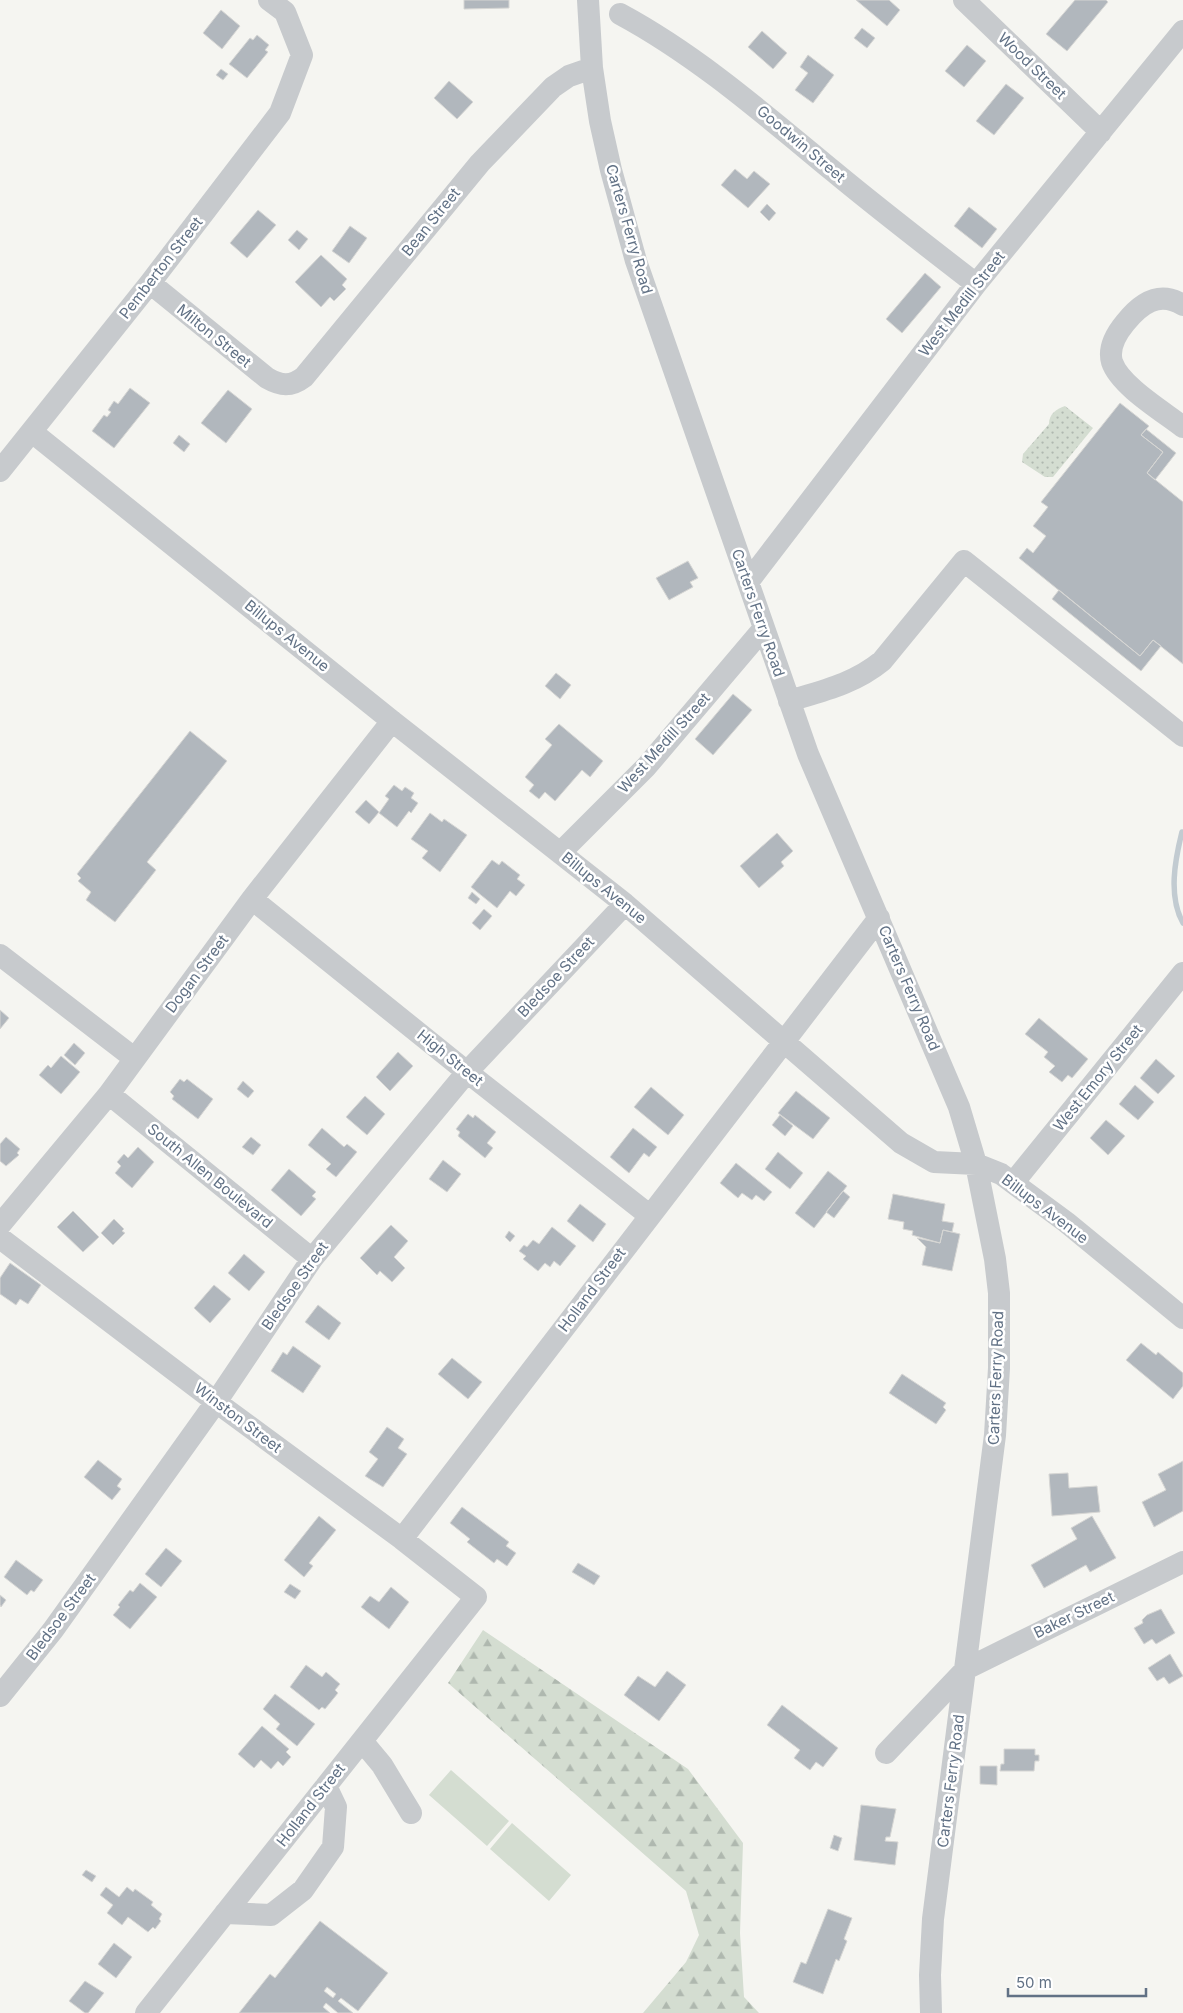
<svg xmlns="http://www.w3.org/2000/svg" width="1183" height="2013" font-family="Inter,sans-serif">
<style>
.grass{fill:url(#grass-dots)}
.forest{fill:url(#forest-firs)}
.garden{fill:#d4ddd1}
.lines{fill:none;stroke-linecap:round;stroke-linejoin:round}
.stream{stroke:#c2cbd1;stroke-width:5.5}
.building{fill:#b1b7bd;stroke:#d6d6d4;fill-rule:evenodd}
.minor{stroke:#c7cacd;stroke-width:22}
.labels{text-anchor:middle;stroke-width:5;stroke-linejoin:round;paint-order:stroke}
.street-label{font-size:15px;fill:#617185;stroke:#fff}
</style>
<defs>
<pattern id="grass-dots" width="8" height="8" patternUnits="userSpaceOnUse" patternTransform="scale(1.25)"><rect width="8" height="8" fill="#d4ddd1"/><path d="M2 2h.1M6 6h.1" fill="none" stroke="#afb8af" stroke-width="1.8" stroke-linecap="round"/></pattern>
<pattern id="forest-firs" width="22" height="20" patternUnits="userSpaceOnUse" patternTransform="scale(1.25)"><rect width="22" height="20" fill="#d4ddd1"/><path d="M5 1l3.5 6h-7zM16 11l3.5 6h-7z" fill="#afb8af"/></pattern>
</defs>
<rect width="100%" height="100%" fill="#f5f5f1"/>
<!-- grass -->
<path class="grass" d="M1065 406 1093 428 1053 477H1045L1022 462 1023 454 1049 424C1049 414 1056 409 1065 406Z"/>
<!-- forest -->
<path class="forest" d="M483 1630 688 1769 743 1843 740 1933 744 1997 759 2013H643L686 1962 699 1935 686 1891 448 1683Z"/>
<!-- garden -->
<path class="garden" d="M451 1770 509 1821 487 1846 429 1795Z
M512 1823 571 1875 549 1901 490 1849Z"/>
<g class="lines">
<!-- stream -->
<path class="stream" d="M1182 832C1175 860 1168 896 1183 923"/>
</g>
<!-- building -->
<path class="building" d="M464 0H509V8L464 9Z
M856 0H889L900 10 887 26Z
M1075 0H1106L1108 2 1067 51 1046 34Z
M221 10 240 26 222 49 203 33Z
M862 28 875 38 867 48 854 38Z
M762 31 787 53 773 69 748 47Z
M257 35 269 45 265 50 268 52 247 78 229 64 250 38 253 40Z
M967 45 986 61 964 87 945 71Z
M808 55 834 75 813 103 795 90 808 73 800 67Z
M221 69 228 74 223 80 216 75Z
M449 81 473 102 457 119 434 98Z
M1006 84 1024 98 994 135 976 121Z
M735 169 747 179 754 171 770 184 748 208 721 185Z
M767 204 776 213 769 221 760 212Z
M969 207 997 229 982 248 954 226Z
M258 210 276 225 247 258 230 243Z
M350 226 367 238 349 263 332 251Z
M297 230 308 239 299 250 288 240Z
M321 255 347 279 342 285 346 289 334 301 330 297 321 307 295 282Z
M925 273 941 287 902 333 886 319Z
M130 388 150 403 114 448 92 431 104 415 107 417 111 412 108 410 114 401 118 404Z
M228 390 252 409 226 443 201 423Z
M1120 403 1149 426 1141 435 1163 452 1147 473 1183 502V664L1153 640 1140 656 1019 558 1027 548 1033 553 1046 536 1033 526 1048 507 1041 502Z
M1146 429 1176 453 1155 480 1147 473 1163 452 1141 435Z
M179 435 190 444 184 452 173 443Z
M688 561 698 578 690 582 693 587 669 600 656 578Z
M1059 590 1140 656 1153 640 1161 646 1141 671 1052 599Z
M556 673 571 685 560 699 545 686Z
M733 694 752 710 713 755 695 739Z
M559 724 603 761 590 777 582 770 555 801 545 792 539 799 529 791 534 785 525 777 552 745 545 739Z
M190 731 227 761 147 862 156 870 115 922 86 900 91 892 78 881 81 878 77 874Z
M394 785 402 791 405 787 414 793 411 798 418 803 411 813 409 811 397 827 379 813 389 799 385 796Z
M366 800 379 812 369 824 355 812Z
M430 813 442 822 444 819 467 835 440 872 422 858 428 851 411 839Z
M777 833 793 851 781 862 784 866 759 888 740 866Z
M492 860 499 865 502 861 520 875 517 879 525 885 516 896 510 891 497 908 471 887Z
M472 892 480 899 476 904 468 898Z
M484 909 492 916 480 930 472 923Z
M0 1010 9 1018 0 1029Z
M1039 1018 1088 1059 1072 1078 1068 1075 1062 1082 1049 1072 1055 1066 1044 1057 1048 1052 1025 1034Z
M74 1043 85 1053 75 1065 64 1055Z
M398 1052 413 1066 390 1091 376 1077Z
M61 1056 80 1072 61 1094 39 1075 48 1065 51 1068Z
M1156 1059 1175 1076 1158 1094 1140 1078Z
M180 1079 184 1082 187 1079 213 1099 198 1119 172 1099 174 1096 170 1092Z
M243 1081 254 1091 248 1098 237 1089Z
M1135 1085 1154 1102 1138 1120 1119 1104Z
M651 1087 684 1115 668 1135 634 1107Z
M796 1091 830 1118 813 1139 778 1113Z
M365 1096 385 1114 367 1135 346 1117Z
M468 1114 473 1118 475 1115 496 1132 487 1143 493 1148 485 1158 458 1136 460 1132 456 1129Z
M780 1115 793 1126 785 1136 772 1125Z
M1106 1120 1125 1136 1108 1155 1090 1138Z
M322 1128 344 1147 347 1144 357 1152 336 1177 326 1169 331 1164 308 1145Z
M633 1128 657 1147 649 1157 644 1153 629 1173 610 1157Z
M6 1137 20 1149 17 1153 19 1155 6 1166 0 1161V1144Z
M251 1137 261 1145 253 1155 242 1147Z
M138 1147 154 1162 132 1188 115 1173 121 1166 117 1162 124 1154 128 1158Z
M778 1152 803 1173 790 1189 765 1169Z
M443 1160 461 1174 447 1192 429 1179Z
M736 1163 772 1192 764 1201 756 1195 752 1200 742 1193 738 1198 720 1183Z
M289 1169 316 1192 312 1196 316 1199 301 1216 271 1190Z
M828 1171 847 1186 814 1228 795 1213Z
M843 1191 850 1197 834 1218 826 1212Z
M893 1194 945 1204 942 1221 954 1223 952 1232 943 1230 940 1243 912 1235 913 1231 903 1229 904 1222 888 1219Z
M580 1204 606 1224 593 1242 567 1221Z
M73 1211 99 1237 83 1252 57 1227Z
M114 1219 124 1229 122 1231 125 1233 113 1245 101 1233Z
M391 1225 408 1241 394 1257 405 1268 392 1282 380 1271 377 1275 360 1258Z
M552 1227 576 1246 560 1266 554 1261 550 1267 545 1263 538 1271 523 1259 526 1256 519 1251 524 1245 527 1247 533 1240 539 1244Z
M943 1230 960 1234 952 1271 922 1265 926 1247 917 1238 940 1243Z
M509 1231 515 1236 510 1242 505 1237Z
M244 1254 265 1272 249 1291 228 1273Z
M10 1263 41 1285 28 1304 20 1299 16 1305 0 1294V1278Z
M214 1285 231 1299 210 1323 194 1308Z
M318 1305 341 1323 329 1340 305 1322Z
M1141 1343 1156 1355 1158 1352 1183 1373V1386L1173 1399 1126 1360Z
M293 1346 321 1366 303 1393 271 1371 283 1352 287 1355Z
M452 1358 482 1382 468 1399 438 1374Z
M902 1374 946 1403 943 1407 946 1410 936 1424 889 1393Z
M387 1427 404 1439 398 1448 407 1454 383 1487 365 1476 378 1459 369 1452Z
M98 1460 122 1479 117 1486 121 1489 112 1500 84 1477Z
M1183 1461V1511L1154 1527 1142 1502 1166 1490 1158 1474Z
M1068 1473 1069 1488 1097 1486 1100 1512 1052 1516 1049 1474Z
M462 1507 509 1542 506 1546 516 1553 507 1566 497 1559 494 1563 467 1542 470 1539 450 1523Z
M319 1516 336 1530 309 1563 313 1566 304 1577 284 1560Z
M1092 1516 1116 1558 1090 1572 1086 1565 1044 1588 1031 1565 1077 1539 1071 1528Z
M166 1548 182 1561 161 1587 145 1574Z
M16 1560 43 1580 34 1592 31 1590 27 1595 4 1577Z
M578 1563 600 1576 594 1585 572 1572Z
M140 1583 157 1597 130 1629 113 1615 120 1607 118 1605 130 1590 133 1592Z
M290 1584 301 1591 295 1599 284 1592Z
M391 1587 409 1602 389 1629 361 1607 370 1596 379 1602Z
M0 1595 6 1600 1 1607 0 1605Z
M1161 1609 1175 1633 1156 1644 1152 1639 1144 1644 1134 1628 1143 1623 1142 1620 1147 1615Z
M1170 1654 1183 1676 1169 1684 1164 1677 1157 1681 1148 1668Z
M306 1665 322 1677 326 1672 340 1684 335 1690 338 1693 325 1709 322 1707 319 1710 290 1687Z
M667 1671 686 1685 659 1721 624 1695 638 1676 655 1687Z
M275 1694 315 1724 297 1746 276 1729 280 1724 263 1709Z
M782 1705 838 1748 823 1767 816 1762 810 1770 794 1758 800 1750 767 1725Z
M262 1726 289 1749 286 1752 291 1757 283 1766 278 1761 271 1769 261 1760 254 1768 238 1754Z
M1004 1749H1035V1755H1039V1761H1035L1034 1771H1000L1001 1764H1004Z
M980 1766H997V1785L980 1784Z
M861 1805 896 1809 890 1837H886L885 1841 898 1842 895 1865 854 1860Z
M834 1835 842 1838 838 1851 830 1848Z
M86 1870 96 1876 92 1882 82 1875Z
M106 1887 119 1897 127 1887 133 1892 135 1889 153 1902 151 1905 162 1914 159 1919 161 1921 155 1929 153 1927 148 1932 128 1917 122 1925 107 1913 113 1905 100 1895Z
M828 1909 852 1918 844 1939 847 1941 839 1961 836 1959 823 1994 793 1982 801 1962 806 1964Z
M320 1921 388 1973 358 2011 341 1998 338 2001 353 2013H338L326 2003 323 2007 330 2013H239L270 1974 275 1978ZM327 1987 336 1994 333 1998 324 1991Z
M114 1943 132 1957 116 1978 98 1964Z
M85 1981 104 1993 88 2013H85L69 2001Z"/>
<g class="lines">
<!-- minor -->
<path class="minor" d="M588 0 592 68 600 121 611 170 636 261 808 754 959 1107 976 1164 995 1259 999 1293V1368L995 1435 933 1919 930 1975 931 2013
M964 0 1101 132
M620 14C698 56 765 115 833 171 880 210 928 247 976 284
M150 283 267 378C281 386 291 387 304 377L480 163 553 87 569 76 592 68
M1183 305C1159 290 1140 304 1125 323 1116 334 1108 348 1112 362 1120 386 1164 412 1183 427
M32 432 392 721 625 904 901 1143 934 1162 976 1164 1001 1174 1066 1222 1183 1318
M0 471 150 283 280 113 302 55 285 12 269 0
M748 582 976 284 1183 31
M789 701C822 691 854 684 882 661L964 561 1183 736
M560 853 646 767 763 629
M252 899 467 1072 649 1215
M0 955 134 1058
M109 1094 312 1259
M1013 1183 1183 973
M0 1225 109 1094 252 899 392 721
M0 1238 216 1402 402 1539 476 1597 146 2013
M402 1539 879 918
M0 1696 53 1630 216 1402 312 1259 467 1072 625 904
M362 1741 382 1765 411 1813
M886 1753 966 1669 1183 1562
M225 1913 271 1915 303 1890 333 1847 336 1807 326 1786"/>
</g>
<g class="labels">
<!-- street labels -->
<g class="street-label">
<text transform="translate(1032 66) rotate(44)" y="5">Wood Street</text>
<text transform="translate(801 144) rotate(40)" y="5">Goodwin Street</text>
<text transform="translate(431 222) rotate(-51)" y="5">Bean Street</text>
<text transform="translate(629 229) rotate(74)" y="5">Carters Ferry Road</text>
<text transform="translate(161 268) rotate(-52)" y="5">Pemberton Street</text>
<text transform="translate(962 304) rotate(-52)" y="5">West Medill Street</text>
<text transform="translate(214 336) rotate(39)" y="5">Milton Street</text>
<text transform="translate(758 613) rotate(71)" y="5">Carters Ferry Road</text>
<text transform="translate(287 636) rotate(39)" y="5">Billups Avenue</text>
<text transform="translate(664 743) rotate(-48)" y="5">West Medill Street</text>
<text transform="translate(604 888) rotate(39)" y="5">Billups Avenue</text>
<text transform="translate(197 974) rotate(-53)" y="5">Dogan Street</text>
<text transform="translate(556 977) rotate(-47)" y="5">Bledsoe Street</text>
<text transform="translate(909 988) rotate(67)" y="5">Carters Ferry Road</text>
<text transform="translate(450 1058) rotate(39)" y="5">High Street</text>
<text transform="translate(1098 1078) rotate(-51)" y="5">West Emory Street</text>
<text transform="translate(210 1176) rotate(39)" y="5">South Allen Boulevard</text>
<text transform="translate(1045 1209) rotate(37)" y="5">Billups Avenue</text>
<text transform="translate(295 1286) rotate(-55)" y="5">Bledsoe Street</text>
<text transform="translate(592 1290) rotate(-53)" y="5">Holland Street</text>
<text transform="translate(996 1378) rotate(-88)" y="5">Carters Ferry Road</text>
<text transform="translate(238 1418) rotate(37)" y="5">Winston Street</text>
<text transform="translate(1074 1615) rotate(-26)" y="5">Baker Street</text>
<text transform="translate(61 1617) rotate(-53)" y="5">Bledsoe Street</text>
<text transform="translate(951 1781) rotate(-83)" y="5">Carters Ferry Road</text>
<text transform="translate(311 1805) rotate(-52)" y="5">Holland Street</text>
</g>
</g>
<!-- scale -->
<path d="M1008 1988v8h138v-8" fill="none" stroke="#617185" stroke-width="2.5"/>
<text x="1016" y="1988" font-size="15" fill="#617185" stroke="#ffffff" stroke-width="4" paint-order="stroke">50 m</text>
</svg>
